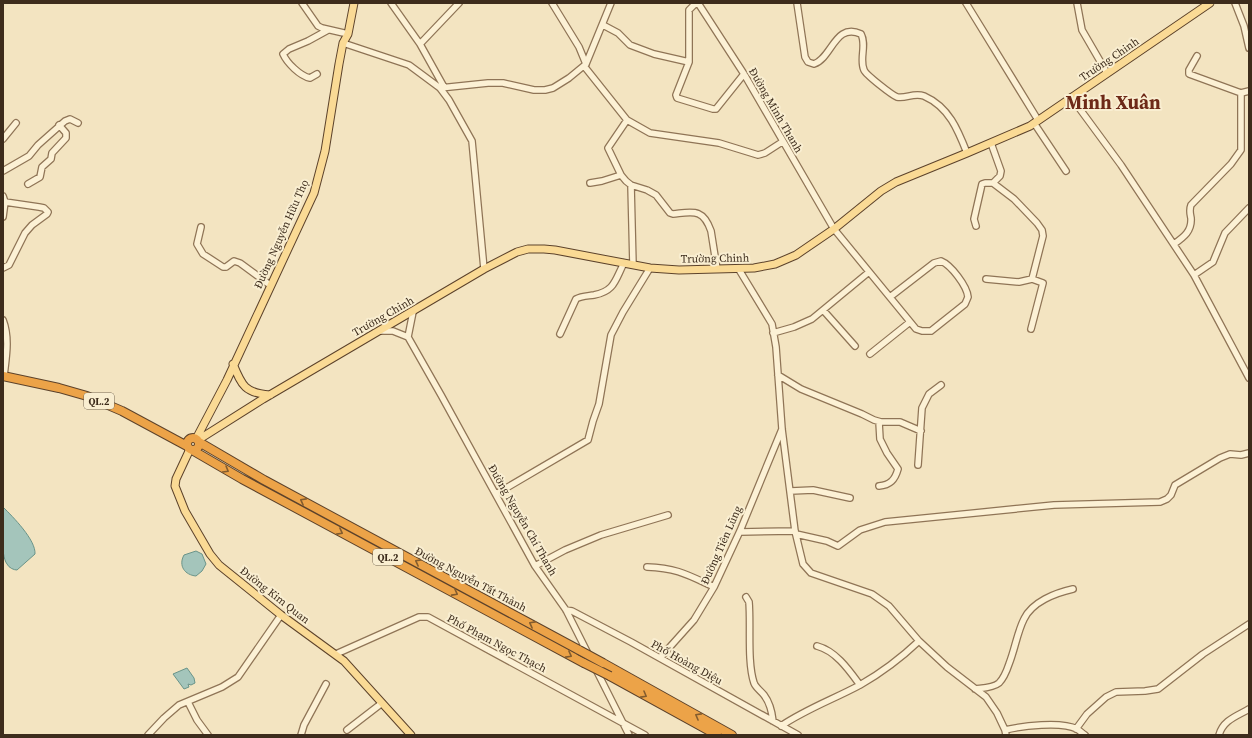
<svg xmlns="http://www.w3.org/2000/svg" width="1252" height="738" font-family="'Source Serif 4',serif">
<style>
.water{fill:#a4c5bb;stroke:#6a9489}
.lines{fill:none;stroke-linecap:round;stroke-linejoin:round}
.minor-casing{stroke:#8f7456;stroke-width:8}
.major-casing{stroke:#5c422b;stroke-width:9}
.highway-casing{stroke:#5c422b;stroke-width:10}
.minor{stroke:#fcf1d5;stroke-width:5.5}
.major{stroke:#fada95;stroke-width:7}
.highway{stroke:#eca348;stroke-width:8}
.highway-bridge-casing{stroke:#5c422b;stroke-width:10;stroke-linecap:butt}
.highway-bridge{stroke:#eca348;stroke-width:8}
.oneway{stroke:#835c2e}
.labels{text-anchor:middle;stroke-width:4;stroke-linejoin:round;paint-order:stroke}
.shield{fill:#f9eed1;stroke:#756652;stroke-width:1}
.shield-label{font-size:10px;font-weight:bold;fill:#3d2c1c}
.street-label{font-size:11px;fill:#3d2c1c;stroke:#f9eed1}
.town-label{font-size:19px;font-weight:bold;fill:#6e2917;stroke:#f9eed1}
</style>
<rect width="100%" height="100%" fill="#f3e4c1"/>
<!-- water -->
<path class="water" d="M3 507C13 517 36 540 35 554L17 570C14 570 9 568 7 564 0 555 3 520 3 507Z
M196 551 202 554 206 564 202 571 196 576C185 575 178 566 184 555Z
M187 668 194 678 195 683 191 685 188 684 189 687 184 689 173 674Z"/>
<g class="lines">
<defs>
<path id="minor" d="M302 3 318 26 322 28 348 34
M391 3 420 44
M552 3 579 47 586 64
M696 3 689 10V62L676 95 677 98 713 109H716L744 74
M698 3 744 74 834 229 916 329 922 331H931L965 304 968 297C967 286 951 265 941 261L934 263 890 297
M797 3 805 57 808 62 814 64C832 58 835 22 861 34 867 45 859 59 864 70 866 75 892 95 897 97 906 99 914 92 924 96 949 107 958 130 967 153
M966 3 1038 120
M1077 3 1082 30 1107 73
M1235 3 1244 26 1249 48
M603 25 618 33 630 45 654 54 689 62
M343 43 409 65 440 88 449 100 472 141 484 269
M1197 56 1189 70V74L1241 93 1249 91
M584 66 627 120 650 133 719 143 758 155 765 153 782 142
M317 74 310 78C300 76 287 63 283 54L289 49 308 41 328 30
M444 87 420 44 459 3
M440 88 488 83H503L534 90H545L553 88 569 78 586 64 611 3
M1071 97 1121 165 1194 275 1249 378
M627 120 608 148 621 175 626 181 631 185 647 190 656 195 670 213 673 214C693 212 703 208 711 231L717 269
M1034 123 1066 171
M3 139 16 123
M991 143 1001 171 1000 176 993 183
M3 171 29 156 38 145 65 121 70 119 78 123
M590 183 602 181 621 175
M28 184 40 177 42 167 51 159 52 153 66 138V133L59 125
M631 185 633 265
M3 196 5 202 3 217
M976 226 974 219 982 184 985 183H993L1014 199 1037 223 1042 230 1043 236 1032 279
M201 227 197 244 203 254 223 267H226L234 261 240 263 270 285
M1174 244C1184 237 1192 231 1191 218 1190 213 1189 210 1191 205L1231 164 1241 150V93
M3 268 9 265 25 233 32 225 47 214 48 212 44 208 39 207 5 202
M738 268 772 324 776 347 782 429 795 531 803 564 811 573 872 594 889 606 919 641 947 667 986 697 997 713 1005 730 1006 735
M1194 275 1213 262 1225 233 1249 208
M986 279 1019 282 1032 279 1043 283 1031 329
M823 310 855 346
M413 312 408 337 441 395 535 566 566 610 629 735
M3 320C10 338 6 358 4 376
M379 331H393L408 337
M773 333 794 327 812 319 869 272
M560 334 576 299C581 296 588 296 594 295 615 291 615 280 624 263
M870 354 910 322
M778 375 801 389 862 414 874 420 881 422H900L921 431
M879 422 880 439 887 453 898 469C895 480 890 485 879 486
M918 465 922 408 929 394 941 385
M791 491 813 490 850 498
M496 494 588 440 593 421 599 404 611 335 623 312 650 268
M740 532 795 531
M796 534 827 541 838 546 860 530 885 522 1054 505 1160 502 1167 499 1171 495 1175 485 1220 458 1230 454 1241 455 1249 453
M535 566 565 550 601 535 668 515
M647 567C677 568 688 575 714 587
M746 597 749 602C751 625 747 662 754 683 756 688 761 691 764 695 770 703 772 712 773 721
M566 610 572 611 631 642 798 735
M817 646C836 651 849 670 860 685
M336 654 419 617H428L645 735
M660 658 694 620 714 587 740 531 782 429
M975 689C983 688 993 688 999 683 1004 678 1007 670 1009 664 1015 649 1017 633 1024 619 1032 602 1055 593 1073 589
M188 702 197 720 208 735
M781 726C806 709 834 699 860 685 881 673 901 658 919 641
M1076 729 1087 714 1106 697 1116 692 1145 691 1158 689 1203 654 1249 624
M347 730 382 703
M1005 730C1022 726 1061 721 1077 729 1080 731 1082 733 1085 735
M148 735 164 718 179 705 222 687 238 677 281 615
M301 735 304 725 326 684
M1219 735C1223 720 1237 716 1249 709"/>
<path id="major" d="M233 364C242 386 245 393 270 395
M196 439 227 380 314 193 325 151 339 64 343 43 348 34 354 3
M198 440 263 399 484 269 517 252 528 249H544L555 250 650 268 679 270 754 268 775 264 796 255 834 229 881 191 896 182 967 153 1030 126 1210 3
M190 449 176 479 175 486 185 511 210 554 219 565 281 615 344 661 411 735"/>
<path id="highway" d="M3 376 59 388 87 396 122 411 187 446
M187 444a6 6 0 1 1 12 0a6 6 0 1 1-12 0Z
M199 442 264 480 579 650
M192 450 242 479 584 663
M603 663 732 735
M610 676 717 735"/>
</defs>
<!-- minor casing -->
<use href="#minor" class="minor-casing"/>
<!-- major casing -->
<use href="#major" class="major-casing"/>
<!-- highway casing -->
<use href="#highway" class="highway-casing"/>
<!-- minor -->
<use href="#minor" class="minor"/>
<!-- major -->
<use href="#major" class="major"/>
<!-- highway -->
<use href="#highway" class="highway"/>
<defs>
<path id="highway-bridge" d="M579 650 603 663
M584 663 610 676"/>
</defs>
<!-- highway-bridge casing -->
<use href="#highway-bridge" class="highway-bridge-casing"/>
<!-- highway-bridge -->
<use href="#highway-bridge" class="highway-bridge"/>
</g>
<!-- one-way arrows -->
<defs><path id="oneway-chevron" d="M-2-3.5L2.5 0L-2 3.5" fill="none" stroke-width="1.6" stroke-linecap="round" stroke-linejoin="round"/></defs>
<g class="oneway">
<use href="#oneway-chevron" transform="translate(226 470) rotate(30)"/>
<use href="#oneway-chevron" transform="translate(303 501) rotate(-152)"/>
<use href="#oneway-chevron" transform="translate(340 532) rotate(28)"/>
<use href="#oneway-chevron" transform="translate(418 562) rotate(-152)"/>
<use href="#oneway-chevron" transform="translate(455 593) rotate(28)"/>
<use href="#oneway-chevron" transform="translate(532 624) rotate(-152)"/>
<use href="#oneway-chevron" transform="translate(569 655) rotate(28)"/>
<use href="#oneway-chevron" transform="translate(644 695) rotate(29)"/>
<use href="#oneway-chevron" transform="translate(698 716) rotate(-151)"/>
</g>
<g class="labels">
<!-- shield labels -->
<g class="shield">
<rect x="84" y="393" width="30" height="16" rx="3"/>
<rect x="373" y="549" width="30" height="16" rx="3"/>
</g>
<g class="shield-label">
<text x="99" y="405">QL.2</text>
<text x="388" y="561">QL.2</text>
</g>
<!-- street labels -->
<g class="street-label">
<text transform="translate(1109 59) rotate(-34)" y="4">Trường Chinh</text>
<text transform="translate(776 110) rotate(60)" y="4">Đường Minh Thanh</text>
<text transform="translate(281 234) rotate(-66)" y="4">Đường Nguyễn Hữu Thọ</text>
<text transform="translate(715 258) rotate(-1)" y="4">Trường Chinh</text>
<text transform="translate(383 316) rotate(-30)" y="4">Trường Chinh</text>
<text transform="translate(523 520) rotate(60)" y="4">Đường Nguyễn Chí Thanh</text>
<text transform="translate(721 545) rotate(-66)" y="4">Đường Tiên Lũng</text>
<text transform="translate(471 579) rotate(28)" y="4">Đường Nguyễn Tất Thành</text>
<text transform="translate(275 595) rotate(38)" y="4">Đường Kim Quan</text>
<text transform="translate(497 643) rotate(28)" y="4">Phố Phạm Ngọc Thạch</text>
<text transform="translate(687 662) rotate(29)" y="4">Phố Hoàng Diệu</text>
</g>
<!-- town labels -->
<g class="town-label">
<text x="1113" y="109">Minh Xuân</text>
</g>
</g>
<!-- border -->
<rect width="1252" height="738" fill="none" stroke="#3d2c1c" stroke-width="8"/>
</svg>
